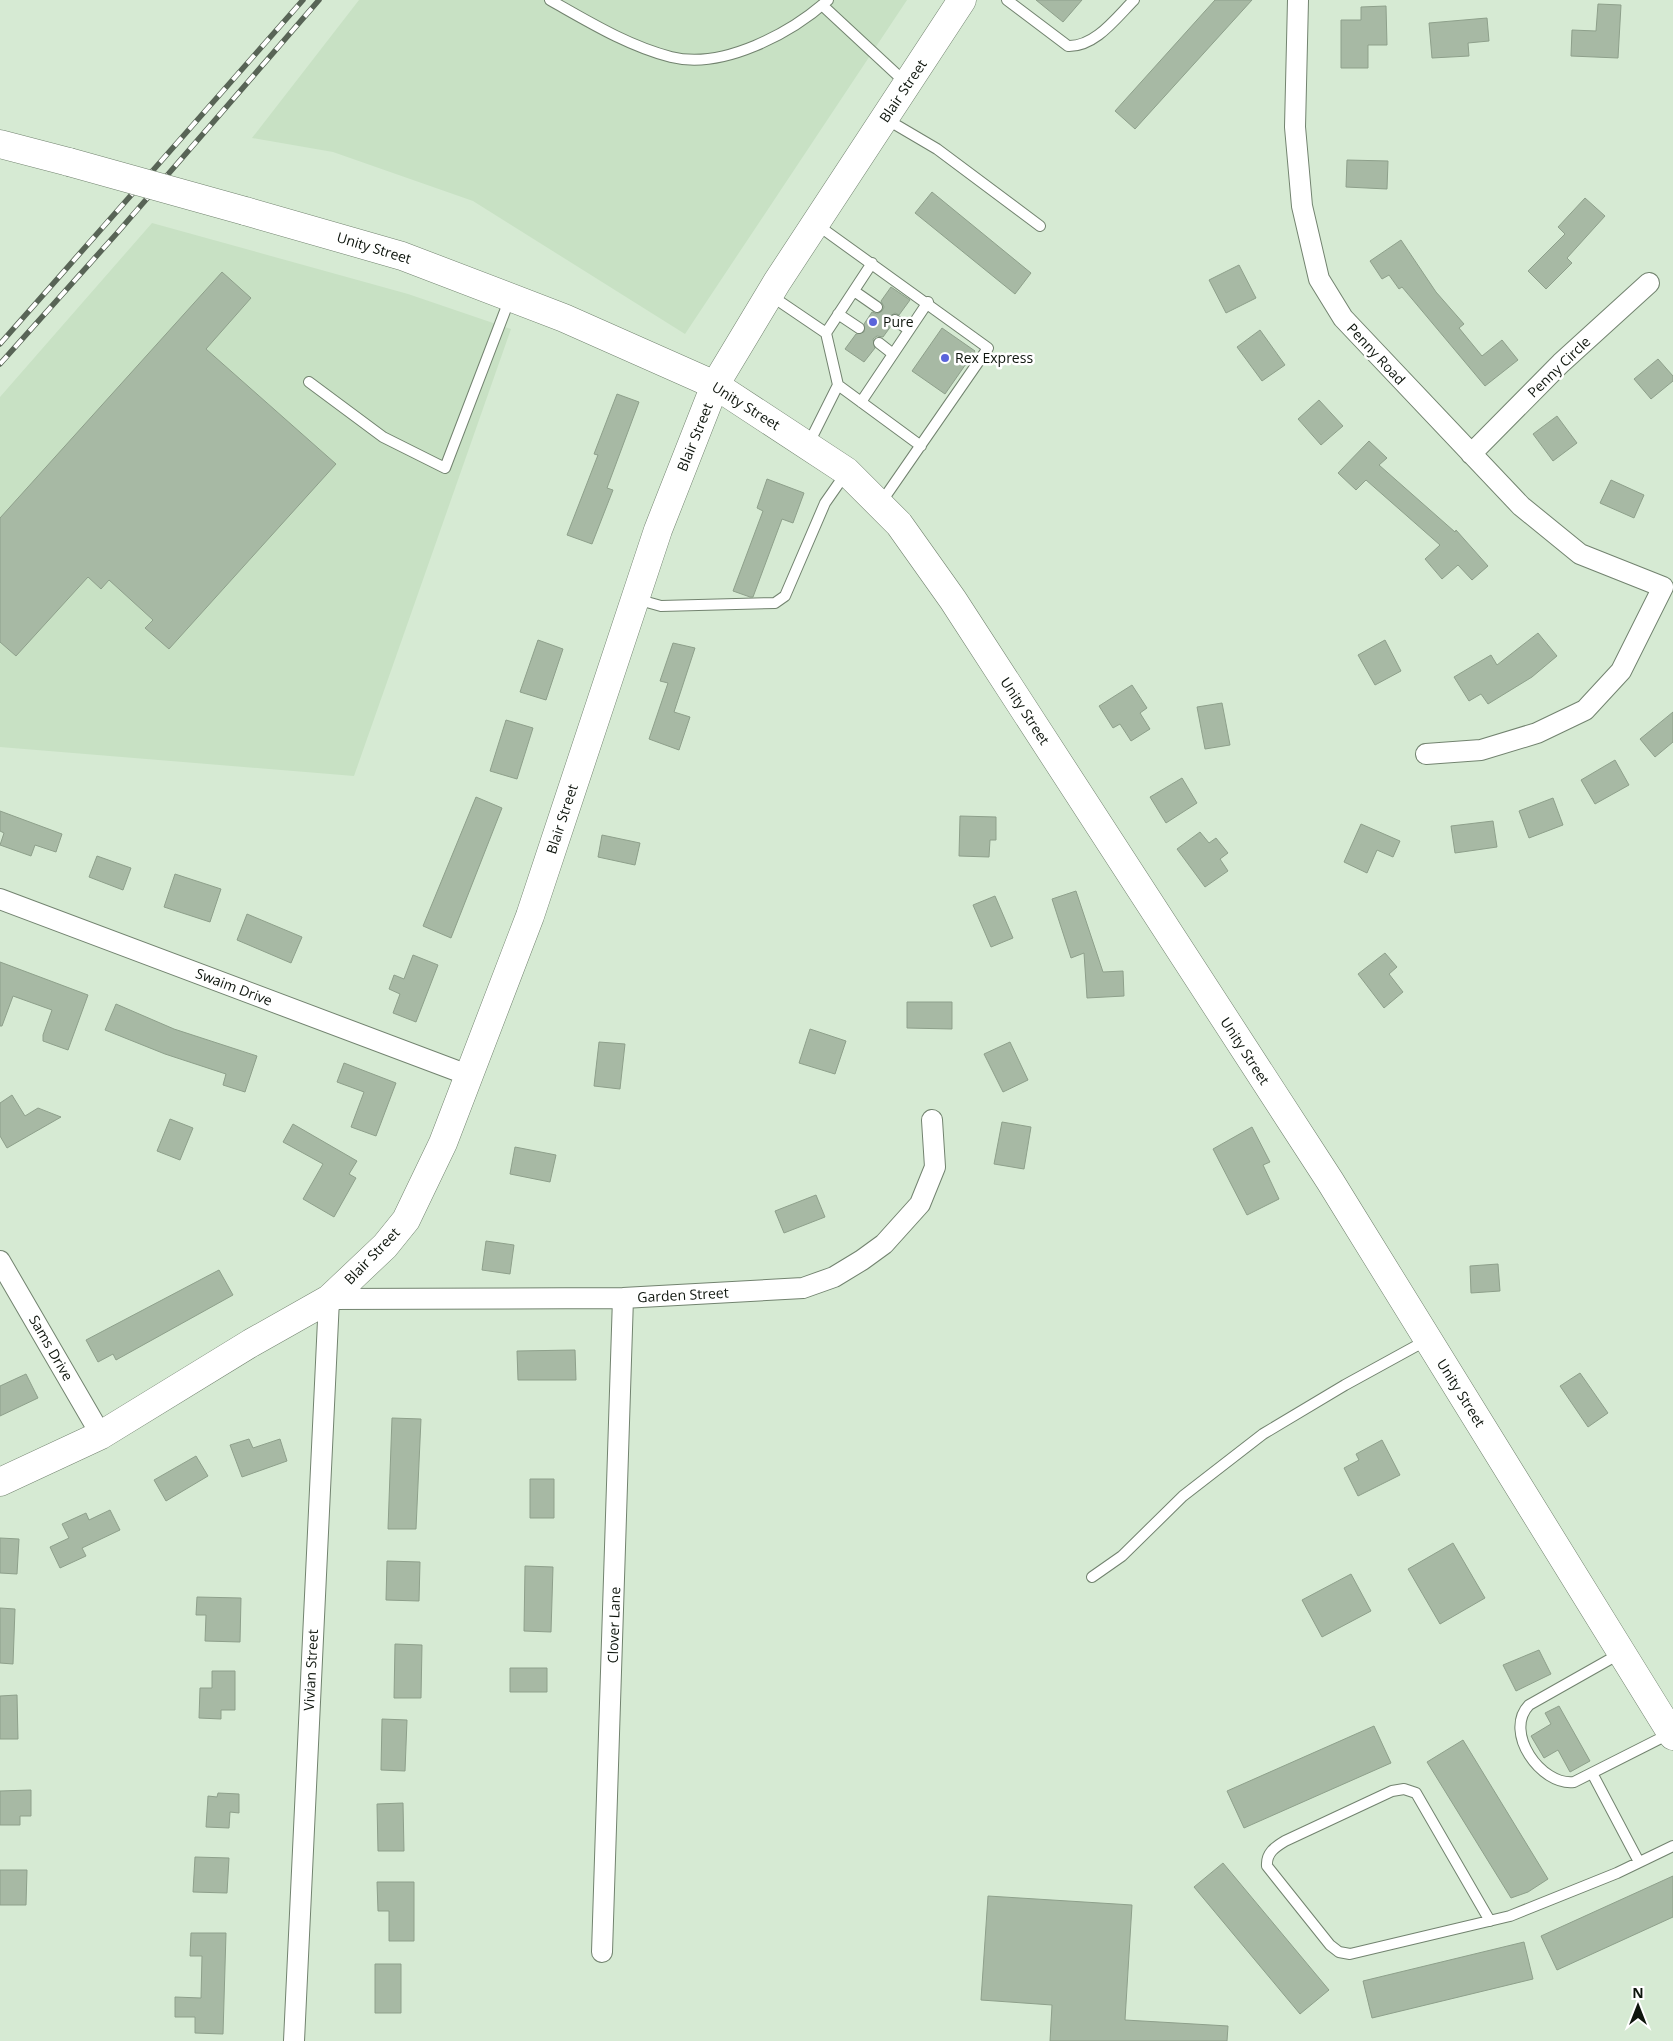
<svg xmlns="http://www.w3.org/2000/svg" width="1673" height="2041" font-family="'Open Sans',sans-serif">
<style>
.built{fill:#c8e1c4}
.building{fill:#a7b9a4;stroke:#8ea08b}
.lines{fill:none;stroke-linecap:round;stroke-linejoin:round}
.lane-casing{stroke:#72836f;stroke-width:12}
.street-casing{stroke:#72836f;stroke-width:22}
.secondary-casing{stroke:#72836f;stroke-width:29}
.lane{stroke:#fff;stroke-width:10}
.street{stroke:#fff;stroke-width:20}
.secondary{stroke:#fff;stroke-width:28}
.rail-casing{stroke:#586456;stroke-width:5.5}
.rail{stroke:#fff;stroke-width:4;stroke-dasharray:11;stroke-linecap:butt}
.secondary-bridge-casing{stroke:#72836f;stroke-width:29;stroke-linecap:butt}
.secondary-bridge{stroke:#fff;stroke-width:28}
.poi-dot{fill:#5a64db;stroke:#fff;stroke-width:2}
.labels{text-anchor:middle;stroke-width:5;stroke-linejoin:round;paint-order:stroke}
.street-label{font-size:14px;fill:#0e150d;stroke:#fff}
.poi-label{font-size:14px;fill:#0e150d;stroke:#fff;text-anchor:start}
</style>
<rect width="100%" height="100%" fill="#d6ead3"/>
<!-- built -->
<path class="built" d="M359 0H907L685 334 473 201 333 152 252 138Z
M152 223 408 294 511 329 354 776 0 747V397Z"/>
<!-- building -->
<path class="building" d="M1036 0H1082L1063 22Z
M1215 0H1252L1135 129 1115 111Z
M1598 4 1621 5 1618 58 1571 56 1572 30 1596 31Z
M1386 6 1387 45H1368V68H1341V20H1361V7Z
M1487 18 1489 41 1468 43 1469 56 1432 58 1429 23Z
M1347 160 1388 161 1387 189 1346 187Z
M932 192 1031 273 1015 294 915 213Z
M1585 198 1605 216 1567 258 1572 263 1546 289 1528 271 1565 234 1558 227Z
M1401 240 1436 292 1464 324 1459 328 1482 356 1502 340 1518 360 1485 386 1402 287 1399 289 1389 275 1382 279 1370 261Z
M1239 265 1256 298 1226 313 1209 280Z
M222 272 251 298 206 349 336 464 169 649 145 628 153 620 109 580 101 589 88 577 16 656 0 642V518Z
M891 287 910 300 899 315 895 313 890 316 888 320 891 326 883 337 877 336 873 339 875 348 864 362 845 349 856 334 864 332V324L872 312 877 314 882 311 884 307 881 301Z
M942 328 975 351 945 394 912 371Z
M1260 330 1285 365 1262 381 1237 347Z
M1658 359 1673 376V381L1651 399 1634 379Z
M617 394 639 402 607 488 613 490 592 544 567 535 598 455 594 454Z
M1319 400 1343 426 1321 445 1298 419Z
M1557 416 1577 443 1553 461 1533 434Z
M1369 441 1387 458 1379 465 1455 532 1456 530 1488 566 1472 580 1458 565 1442 579 1425 559 1440 545 1366 480 1356 490 1338 473Z
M767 479 804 493 793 523 782 519 753 597H750L733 591 763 511 757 508Z
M1611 480 1644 495 1634 518 1600 503Z
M1538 633 1557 656 1532 677 1488 704 1481 694 1469 701 1454 677 1491 655 1497 665Z
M538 640 563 649 546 700 520 692Z
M1385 640 1401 671 1375 685 1358 655Z
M673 643 695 648 674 712 690 717 679 750 649 739 668 683 660 681Z
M1132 685 1147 708 1140 713 1150 729 1131 741 1120 724 1113 728 1099 706Z
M1222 703 1230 745 1205 749 1197 707Z
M1673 712V742L1655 757 1640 739Z
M506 720 533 728 517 779 490 771Z
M1615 760 1629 785 1595 804 1581 780Z
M1182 778 1197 803 1166 823 1150 797Z
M476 797 502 808 451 938 423 926Z
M1553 798 1563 825 1529 838 1519 811Z
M0 811 62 834 56 852 35 845 31 856 0 845 4 833 0 831Z
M960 816 996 817V840H990L989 857 959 856Z
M1493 821 1497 847 1455 853 1451 826Z
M1361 824 1400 841 1393 857 1377 850 1367 873 1344 862Z
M1200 832 1209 843 1216 838 1228 853 1220 859 1228 871 1205 887 1177 849Z
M602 835 640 843 635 865 598 857Z
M97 856 131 868 123 890 89 877Z
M175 874 221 889 210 922 164 907Z
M1076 891 1103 972 1123 971 1124 996 1087 998 1084 953 1071 958 1052 899Z
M995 896 1013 938 991 947 973 905Z
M247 914 302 937 291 963 237 940Z
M1385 953 1397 967 1389 974 1403 992 1384 1008 1358 974Z
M413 955 438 965 416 1022 393 1013 400 994 389 989 394 975 404 979Z
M0 962 88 995 68 1050 43 1041V1035L52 1010 13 996 2 1026H0Z
M907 1002H952V1029L907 1028Z
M116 1004 174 1029 257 1056 245 1092 223 1085 226 1074 165 1054 105 1030Z
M810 1029 846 1041 835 1074 799 1063Z
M599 1042 625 1044 620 1089 594 1086Z
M1010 1042 1028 1080 1003 1092 984 1054Z
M344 1063 396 1083 376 1136 351 1127 364 1092 337 1082Z
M12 1095 25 1116 38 1108 61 1117 7 1148 0 1136V1103Z
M170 1119 193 1128 180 1160 157 1151Z
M1002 1122 1031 1127 1024 1169 994 1164Z
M293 1124 357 1161 349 1174 356 1178 334 1217 303 1199 323 1164 283 1142Z
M1252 1127 1270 1162 1263 1165 1279 1199 1247 1215 1213 1149Z
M515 1147 556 1155 550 1182 510 1174Z
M816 1195 825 1217 784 1233 775 1211Z
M486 1241 514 1245 510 1274 482 1270Z
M1498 1264 1500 1291 1471 1293 1470 1266Z
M219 1270 233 1295 116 1360 113 1354 98 1362 86 1340Z
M575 1350 576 1380H518L517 1351Z
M1580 1373 1608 1413 1588 1427 1560 1386Z
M26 1374 38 1398 0 1416V1386Z
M392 1418 421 1419 416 1529H388Z
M249 1439 253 1448 280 1439 287 1461 242 1477 230 1445Z
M1382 1440 1400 1475 1358 1496 1344 1468 1359 1460 1356 1454Z
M196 1456 208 1476 166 1501 154 1480Z
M530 1479H554V1518H530Z
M110 1510 120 1530 82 1548 86 1556 60 1568 50 1547 69 1538 62 1524 86 1513 89 1520Z
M0 1538 19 1539 17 1574 0 1573Z
M1453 1543 1485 1598 1440 1624 1408 1569Z
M387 1561 420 1562 419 1601 386 1600Z
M525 1566 553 1567 551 1632 524 1631Z
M1351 1574 1371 1611 1322 1637 1302 1600Z
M197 1597 241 1598 240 1642 205 1641 206 1615H196Z
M0 1608 15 1609 13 1664 0 1663Z
M395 1644 422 1645 421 1698H394Z
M1539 1650 1551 1674 1516 1691 1503 1665Z
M510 1668H547V1692H510Z
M212 1671H235V1710H221V1719L199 1718 200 1688H212Z
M17 1695 18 1739H0V1696Z
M1559 1706 1590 1761 1570 1772 1558 1750 1544 1758 1531 1736 1551 1724 1545 1713Z
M382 1719 407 1720 405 1771 381 1770Z
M1374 1726 1391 1763 1244 1828 1227 1791Z
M1463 1740 1548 1879 1528 1892 1511 1898 1427 1762Z
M31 1790V1816H20V1825H0V1791Z
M218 1793 239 1794V1813L230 1812 229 1828 206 1827 208 1796 217 1797Z
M403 1803 404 1851H378L377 1804Z
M195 1857 229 1858 227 1893 193 1892Z
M1223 1863 1329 1990 1300 2014 1194 1887Z
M0 1870H27L26 1905H0Z
M1673 1876V1917L1557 1970 1541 1936Z
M377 1882H414V1941H389V1911H378Z
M988 1896 1132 1905 1125 2020 1228 2026 1227 2041H1050L1052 2005 981 2000Z
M191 1933H226L223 2034 195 2033V2017H175V1997L201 1998 202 1956H190Z
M1524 1942 1533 1979 1372 2018 1363 1981Z
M375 1964H401V2013H375Z"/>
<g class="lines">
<defs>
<path id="lane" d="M550 0C589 22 628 46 671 57 723 70 791 33 828 0
M1007 0 1068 46C1095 47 1116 18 1134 0
M822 5 906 83
M886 119 937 149 1040 226
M816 224 988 348 880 504
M854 291 877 307
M770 295 826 333 838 385 808 445
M838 314 859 328
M895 320 909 330
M826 333 872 263
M879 343 893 354
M309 382 383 437 445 468 510 298
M838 385 921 446
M861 402 928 302
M636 599 661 606 775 603 785 596 825 503 846 473
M1092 1577 1122 1556 1183 1496 1263 1434 1345 1385 1427 1340
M1621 1653 1529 1705C1503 1732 1541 1786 1574 1782L1671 1733
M1592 1773 1639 1862
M1490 1921 1416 1793 1404 1789 1392 1791 1285 1841C1275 1847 1266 1853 1267 1866L1330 1945 1339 1952 1350 1954 1510 1916 1617 1873 1673 1846"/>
<path id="street" d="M1298 0 1295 127 1302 206 1319 279 1343 318 1521 506 1580 554 1663 587
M1471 454 1561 363 1649 283
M1426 754 1481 750 1537 733 1585 710 1621 671 1663 587
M0 899 468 1075
M0 1261 101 1435
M602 1952 623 1298
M294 2041 329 1299 623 1298 803 1288 834 1277 862 1260 884 1244 920 1204 935 1167 932 1120"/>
<path id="secondary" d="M0 144 69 162
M245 211 402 256 564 318 715 385 846 471 899 524 953 600 1330 1181 1673 1736
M0 1482 101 1435 251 1343 329 1299 385 1246 406 1220 443 1143 530 916 658 530 715 385 777 282 962 0"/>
</defs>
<!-- lane casing -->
<use href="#lane" class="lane-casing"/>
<!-- street casing -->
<use href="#street" class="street-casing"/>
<!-- secondary casing -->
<use href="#secondary" class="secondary-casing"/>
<!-- lane -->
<use href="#lane" class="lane"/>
<!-- street -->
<use href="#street" class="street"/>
<!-- secondary -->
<use href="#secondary" class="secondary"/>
<defs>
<path id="rail" d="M0 344 303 0
M0 364 118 232 319 0"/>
</defs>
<!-- rail casing -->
<use href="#rail" class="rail-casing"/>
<!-- rail -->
<use href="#rail" class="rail"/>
<defs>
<path id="secondary-bridge" d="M69 162 245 211"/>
</defs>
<!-- secondary-bridge casing -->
<use href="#secondary-bridge" class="secondary-bridge-casing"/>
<!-- secondary-bridge -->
<use href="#secondary-bridge" class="secondary-bridge"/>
</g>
<!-- markers -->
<g class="poi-dot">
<circle cx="873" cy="322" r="5"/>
<circle cx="945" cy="358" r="5"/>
</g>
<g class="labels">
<!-- street labels -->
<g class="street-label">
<text transform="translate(903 91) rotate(-56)" y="5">Blair Street</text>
<text transform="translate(374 248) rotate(17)" y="5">Unity Street</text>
<text transform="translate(1376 354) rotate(47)" y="5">Penny Road</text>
<text transform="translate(1559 367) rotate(-44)" y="5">Penny Circle</text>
<text transform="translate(746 406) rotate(32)" y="5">Unity Street</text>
<text transform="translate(695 437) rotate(-68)" y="5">Blair Street</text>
<text transform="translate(1025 711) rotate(57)" y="5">Unity Street</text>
<text transform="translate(562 819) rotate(-72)" y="5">Blair Street</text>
<text transform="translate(234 987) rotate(21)" y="5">Swaim Drive</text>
<text transform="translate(1245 1051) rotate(57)" y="5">Unity Street</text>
<text transform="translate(372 1256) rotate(-46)" y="5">Blair Street</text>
<text transform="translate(683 1295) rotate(-3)" y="5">Garden Street</text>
<text transform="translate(51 1348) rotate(60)" y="5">Sams Drive</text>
<text transform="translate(1461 1393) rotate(58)" y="5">Unity Street</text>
<text transform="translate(614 1625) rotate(-88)" y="5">Clover Lane</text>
<text transform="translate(311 1670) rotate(-87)" y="5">Vivian Street</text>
</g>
<!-- poi labels -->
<g class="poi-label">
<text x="883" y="327">Pure</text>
<text x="955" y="363">Rex Express</text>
</g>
</g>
<!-- north arrow -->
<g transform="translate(1638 2006)" stroke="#ffffff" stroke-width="4" paint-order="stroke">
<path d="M0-4L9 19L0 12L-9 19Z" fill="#0e150d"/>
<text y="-8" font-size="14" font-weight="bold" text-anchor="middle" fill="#0e150d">N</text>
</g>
</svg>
